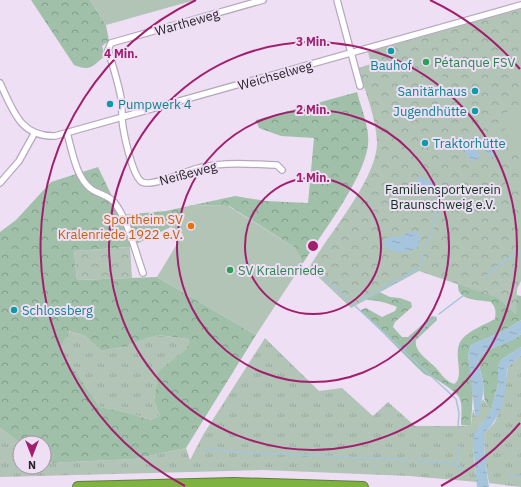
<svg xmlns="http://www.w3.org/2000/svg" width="521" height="487" font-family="'IBM Plex Sans',sans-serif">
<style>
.grass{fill:url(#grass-tufts)}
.forest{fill:url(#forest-crowns);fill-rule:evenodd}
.park{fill:url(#park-crowns)}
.garden{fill:#b1c4b6}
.water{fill:url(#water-ripples)}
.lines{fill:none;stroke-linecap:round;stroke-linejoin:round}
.stream{stroke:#a6c4dc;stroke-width:1.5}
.minor-casing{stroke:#b7a9bd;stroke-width:8}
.motorway-casing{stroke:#61803a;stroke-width:12}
.minor{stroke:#fff;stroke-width:5.5}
.motorway{stroke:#7eb241;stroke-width:10}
.ring{fill:none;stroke:#a21f6e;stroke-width:2}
.culture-dot{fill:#0f9aa8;stroke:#eedff4;stroke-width:1.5}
.leisure-dot{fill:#2e9e5b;stroke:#eedff4;stroke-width:1.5}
.food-dot{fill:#e8710a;stroke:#eedff4;stroke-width:1.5}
.labels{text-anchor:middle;stroke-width:4;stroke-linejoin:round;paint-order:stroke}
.street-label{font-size:13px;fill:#2a242c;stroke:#eedff4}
.leisure-label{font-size:13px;fill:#27864d;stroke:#eedff4;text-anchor:start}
.culture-label{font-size:13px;fill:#0d838f;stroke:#eedff4;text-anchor:start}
.park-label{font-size:13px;fill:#0c341c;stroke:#eedff4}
.food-label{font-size:13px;fill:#c56008;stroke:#eedff4;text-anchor:end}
.centre{fill:#a21f6e;stroke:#eedff4;stroke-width:2}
.ring-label{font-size:12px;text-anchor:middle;font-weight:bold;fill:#a21f6e;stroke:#eedff4;stroke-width:4;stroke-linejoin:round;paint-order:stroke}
</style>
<defs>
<pattern id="grass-tufts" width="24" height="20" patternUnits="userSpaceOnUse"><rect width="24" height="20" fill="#b1c4b6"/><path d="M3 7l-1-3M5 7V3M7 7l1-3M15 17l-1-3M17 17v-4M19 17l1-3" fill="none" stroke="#98a89d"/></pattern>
<pattern id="forest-crowns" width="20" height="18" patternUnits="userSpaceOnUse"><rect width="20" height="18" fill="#a1c0a9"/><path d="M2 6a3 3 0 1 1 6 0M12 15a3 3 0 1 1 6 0" fill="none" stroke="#839c8a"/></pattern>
<pattern id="park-crowns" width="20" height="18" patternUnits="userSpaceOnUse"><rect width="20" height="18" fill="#b1c4b6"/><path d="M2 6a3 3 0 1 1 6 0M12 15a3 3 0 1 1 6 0" fill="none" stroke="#98a89d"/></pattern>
<pattern id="water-ripples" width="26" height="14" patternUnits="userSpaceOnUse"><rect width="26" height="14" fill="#a6c4dc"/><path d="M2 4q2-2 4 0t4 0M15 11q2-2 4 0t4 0" fill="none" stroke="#8fa8bd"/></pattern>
</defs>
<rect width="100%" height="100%" fill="#eedff4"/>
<!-- grass -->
<path class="grass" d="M68 331 85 336 101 351 123 347 157 335 189 339 187 348 158 373 154 401 160 415 151 420 125 412 100 407 60 349Z
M265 338 319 391 342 388 373 416 388 402 415 426H471L473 409 475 415 483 399 491 411C488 418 480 424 477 431 470 447 475 466 477 482L410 476 263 470 0 477V428L20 443V467H44V460L48 463 134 459 186 448 190 460 203 435Z
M521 355V487L489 483 485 462 484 434 495 422 503 401 508 367Z"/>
<!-- forest -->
<path class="forest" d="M31 0H90L106 25 109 41 102 46 105 56C92 66 91 72 74 65Z
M357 92C361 108 370 128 368 145 364 179 322 233 303 263L294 247 229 206 191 205 182 210 171 227 130 247 74 251 77 280 157 277 256 335 186 448 134 459 48 463 44 460V443H20L0 428V232L16 220 51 182 98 167 121 215 166 211 235 196 266 201 308 203 314 138 281 136 259 128 256 120ZM69 331 85 336 101 351 123 347 157 335 189 339 187 348 158 372 154 401 160 415 151 420 125 412 100 407 60 349Z
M458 284 521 296V320L504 331 471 345 468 355 473 390 471 426 461 425C461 417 463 404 459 397 455 391 441 382 434 378 431 376 426 376 423 373 402 353 383 332 361 312V310L366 308 382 317 395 311 397 307C387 303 378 300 367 300L366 294 377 291 390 297 400 298 411 302 412 307 395 322 393 327 402 337H408L432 316 436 317 437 320 416 340C414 351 426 358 433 365 440 371 444 381 454 384 466 376 451 352 462 339 470 330 484 325 495 319 496 311 496 308 491 302 478 299 457 302 458 284Z
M521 334V347L501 360 498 367V384L491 411C481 396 485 397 483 382 482 375 478 366 479 360 483 347 511 344 521 334Z"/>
<!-- park -->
<path class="park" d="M521 9V281L517 289 516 315 498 298 419 271 351 308 309 268C327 236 378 178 377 142 376 117 365 91 358 68L371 64 368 52Z
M130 247 132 278 77 280 74 251Z"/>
<!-- garden -->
<path class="garden" d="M90 0H195L106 25Z
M427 49 431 57 433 55 432 53 440 50 450 72 448 73 446 71 443 74 427 80 420 65 414 67 409 56Z
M443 76 447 85 430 92 426 83Z
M455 85 458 95 441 101 437 92Z
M514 106 521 114V139L510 148 499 135 507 127 500 118Z
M191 205 228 206 294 247 303 263 256 335 157 277 183 234 171 227 182 210Z"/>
<!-- water -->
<path class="water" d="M468 139 481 156 473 162 459 146Z
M485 139 496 153 494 157H491L479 143Z
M421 177 436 183V189L430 195 425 194 417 184V179Z
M412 231 417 232 421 236 417 248C406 254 394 254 384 246L385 238 398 237Z
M521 320V334C513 343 500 344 490 349 486 351 480 355 479 360 478 366 482 376 483 382 485 394 480 404 479 416H475L468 355 471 345 504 331Z
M521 347V355L508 367C506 373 507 379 506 386 503 407 499 418 484 434L485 462 489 487H477L473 446 474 434 491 411 498 384V367L501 360Z"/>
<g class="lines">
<!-- stream -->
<path class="stream" d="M436 189 438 196
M424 248 433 229 439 199
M420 267 423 254
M315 269 456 399 459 413 458 426
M484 278 504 261 521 251
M360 301 418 269
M439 314 464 295
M404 350 417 334 436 317
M459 446V465
M204 449 236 452 408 460
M417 460 459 465 461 469 467 473
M373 468 374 465
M510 477 521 476"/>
<defs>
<path id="minor" d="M263 0 111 43 108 50C113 66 118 82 121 98 122 105 122 112 122 119 123 131 132 176 142 182 151 187 179 174 189 171 218 161 247 164 277 165L282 170
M337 0 360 86
M0 83C13 110 20 137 55 136L521 5
M67 133C72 150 76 177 90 188 97 194 108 195 114 202 128 220 135 251 143 273
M0 183 19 161 34 134"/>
<path id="motorway" d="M78 487 234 483 363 487"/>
</defs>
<!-- minor casing -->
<use href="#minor" class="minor-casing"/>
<!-- motorway casing -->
<use href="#motorway" class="motorway-casing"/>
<!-- minor -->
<use href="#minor" class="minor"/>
<!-- motorway -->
<use href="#motorway" class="motorway"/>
</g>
<!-- distance rings -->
<g class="ring">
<circle cx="313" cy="246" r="68"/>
<circle cx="313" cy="246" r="136"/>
<circle cx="313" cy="246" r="204"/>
<path d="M520 423A272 272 0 0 1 441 486M185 486A272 272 0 0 1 196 0M430 0A272 272 0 0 1 520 69"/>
</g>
<!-- markers -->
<g class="culture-dot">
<circle cx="391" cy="51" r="4"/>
<circle cx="475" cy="91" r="4"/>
<circle cx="110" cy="104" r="4"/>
<circle cx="475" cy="111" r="4"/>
<circle cx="425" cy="143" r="4"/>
<circle cx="14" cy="310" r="4"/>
</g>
<g class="leisure-dot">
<circle cx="426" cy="62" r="4"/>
<circle cx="230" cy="270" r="4"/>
</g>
<circle class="food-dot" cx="191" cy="226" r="4"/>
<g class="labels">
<!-- street labels -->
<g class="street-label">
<text transform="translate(187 22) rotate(-16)" y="5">Wartheweg</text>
<text transform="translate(275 75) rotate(-16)" y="5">Weichselweg</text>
<text transform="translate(188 173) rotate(-15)" y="5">Neißeweg</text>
</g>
<!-- leisure labels -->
<g class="leisure-label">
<text x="434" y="67">Pétanque FSV</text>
<text x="238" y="275">SV Kralenriede</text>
</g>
<!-- culture labels -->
<g class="culture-label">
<text x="391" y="70" text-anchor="middle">Bauhof</text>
<text x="467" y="96" text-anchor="end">Sanitärhaus</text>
<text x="118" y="109">Pumpwerk 4</text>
<text x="467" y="116" text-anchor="end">Jugendhütte</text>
<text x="433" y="148">Traktorhütte</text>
<text x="22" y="315">Schlossberg</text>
</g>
<!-- park labels -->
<g class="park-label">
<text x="443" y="194">Familiensportverein<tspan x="443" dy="15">Braunschweig e.V.</tspan></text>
</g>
<!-- food labels -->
<g class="food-label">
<text x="183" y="224">Sportheim SV<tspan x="183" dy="15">Kralenriede 1922 e.V.</tspan></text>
</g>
</g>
<circle cx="313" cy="246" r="6" class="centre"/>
<g class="ring-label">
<text x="313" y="46">3 Min.</text>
<text x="121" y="58">4 Min.</text>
<text x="313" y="114">2 Min.</text>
<text x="313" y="182">1 Min.</text>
</g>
<!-- north arrow -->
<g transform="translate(32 455) rotate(180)"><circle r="19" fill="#eedff4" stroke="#a094a4"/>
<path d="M0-3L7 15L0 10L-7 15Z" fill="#a21f6e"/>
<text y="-6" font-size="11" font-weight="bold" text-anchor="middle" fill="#2a242c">N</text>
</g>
</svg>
